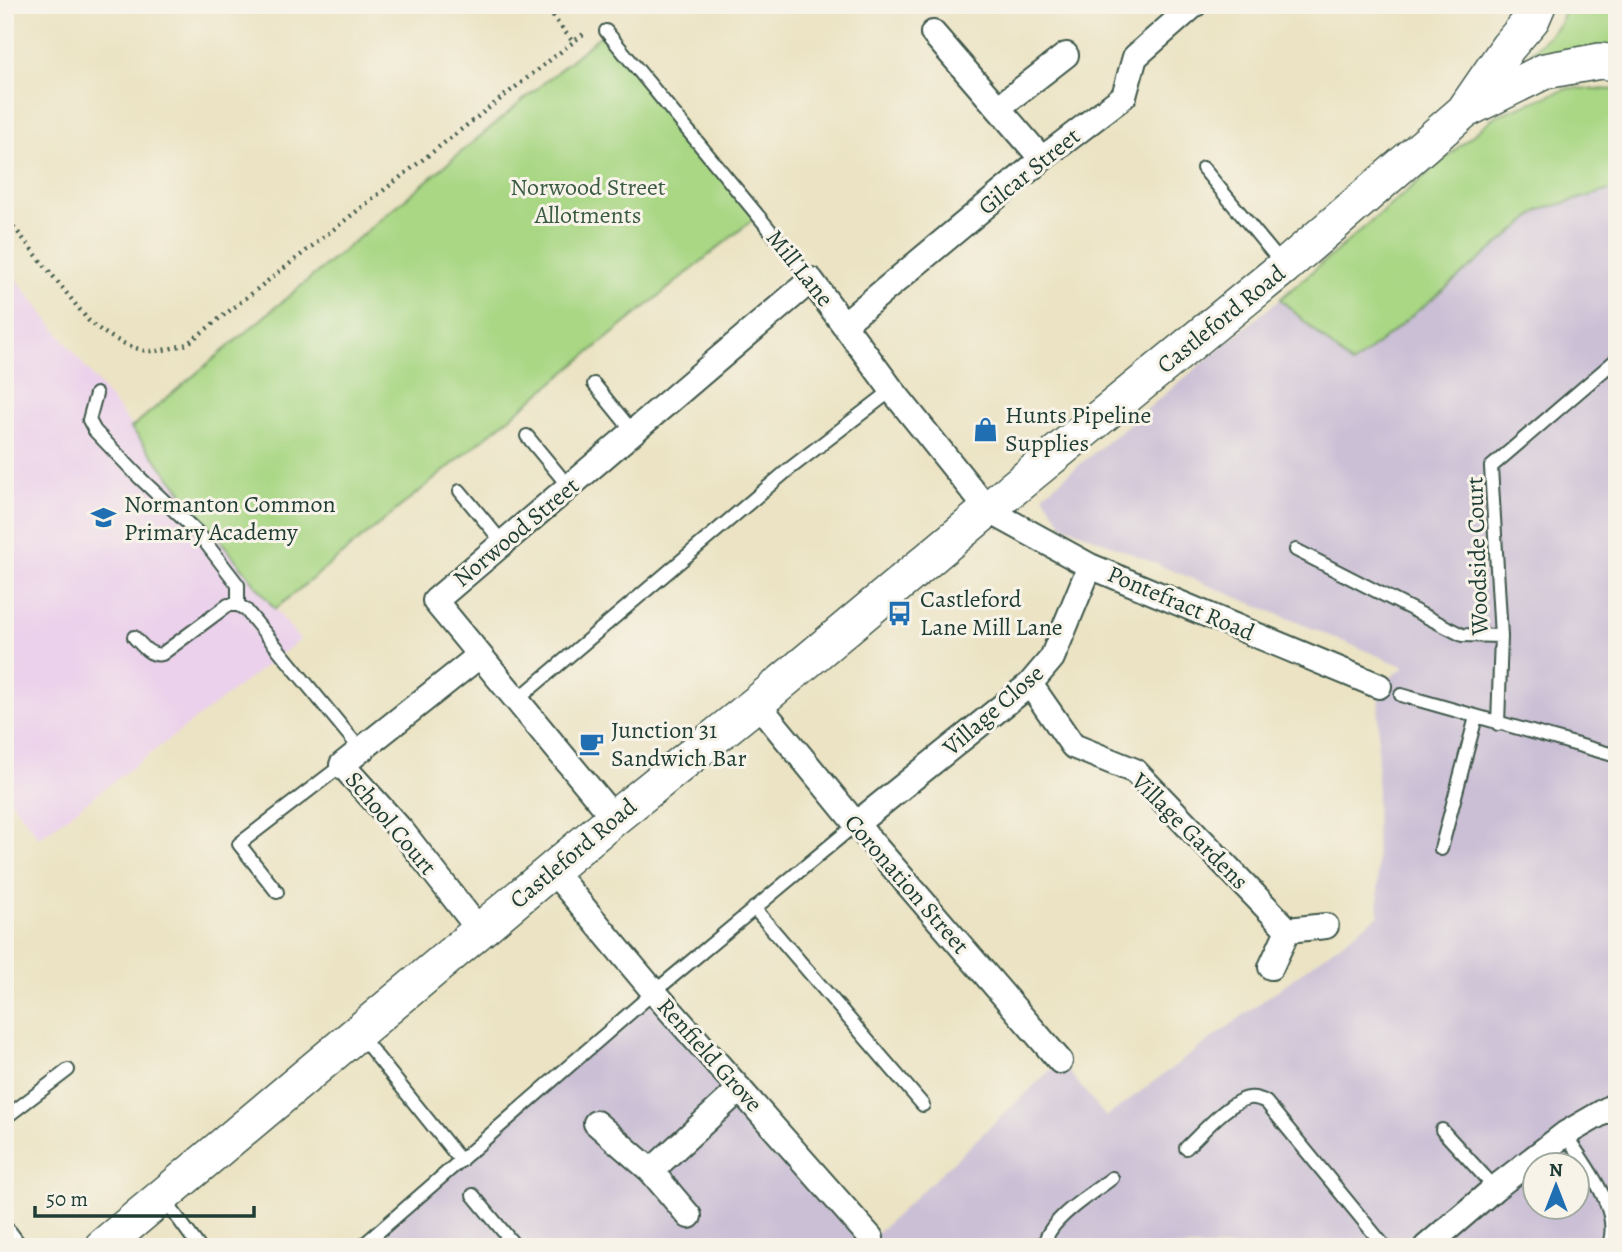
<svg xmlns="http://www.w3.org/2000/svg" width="1622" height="1252" font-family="Alegreya,serif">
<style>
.built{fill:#ebd1eb}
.industrial{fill:#cbbfd5;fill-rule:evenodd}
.green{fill:#a9d784;stroke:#648a5c;stroke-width:2}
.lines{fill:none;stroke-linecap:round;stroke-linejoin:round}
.lane-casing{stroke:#3e5649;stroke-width:16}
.street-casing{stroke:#3e5649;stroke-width:28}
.secondary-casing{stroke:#3e5649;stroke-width:38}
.path{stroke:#3e5649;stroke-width:4.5;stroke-dasharray:2 5;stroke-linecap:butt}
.lane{stroke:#fff;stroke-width:12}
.street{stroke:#fff;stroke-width:24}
.secondary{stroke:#fff;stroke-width:35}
.labels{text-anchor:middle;stroke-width:6;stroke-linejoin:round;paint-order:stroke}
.street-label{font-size:24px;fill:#1f3d34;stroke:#f7f3e8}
.park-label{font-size:24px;fill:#3b5c44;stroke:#f7f3e8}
.poi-label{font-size:24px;fill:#1f3d34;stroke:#f7f3e8;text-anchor:start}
</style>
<rect width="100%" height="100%" fill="#f7f3e8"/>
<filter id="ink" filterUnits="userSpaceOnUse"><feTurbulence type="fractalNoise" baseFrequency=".0143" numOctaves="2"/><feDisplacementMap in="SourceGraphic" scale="14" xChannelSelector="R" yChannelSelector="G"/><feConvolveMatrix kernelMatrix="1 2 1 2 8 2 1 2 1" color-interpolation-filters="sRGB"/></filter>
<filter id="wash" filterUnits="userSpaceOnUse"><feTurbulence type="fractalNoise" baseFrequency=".00686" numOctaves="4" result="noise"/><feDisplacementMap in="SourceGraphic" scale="28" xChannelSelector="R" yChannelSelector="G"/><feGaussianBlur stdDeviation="1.57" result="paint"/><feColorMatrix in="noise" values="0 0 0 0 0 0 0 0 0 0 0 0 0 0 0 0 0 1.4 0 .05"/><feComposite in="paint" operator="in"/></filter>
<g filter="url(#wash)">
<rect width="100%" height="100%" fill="#ebe3c3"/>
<!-- built -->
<path class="built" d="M5 265 300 640 39 838 5 793Z"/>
<!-- industrial -->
<path class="industrial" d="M1569 88 1617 90V1247H361L654 992 872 1238 1060 1061 1106 1117 1379 915 1376 835 1379 686 1405 667 1063 525 1043 495 1280 299 1495 116ZM1534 1164H1576V1206H1534Z"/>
<!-- green -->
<path class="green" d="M1565 5H1617V52L1527 66 1525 59 1560 24Z
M606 31 757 216 275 609 131 428Z
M1569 88 1617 90V188L1540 210 1352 365 1280 299 1495 116Z"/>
</g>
<g filter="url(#ink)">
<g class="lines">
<defs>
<path id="lane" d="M606 31 811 280
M1203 168 1282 264
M594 384 633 432
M96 394 89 420 95 431 140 478 199 534 238 585V605
M527 436 569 487
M460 491 503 543
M1296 550 1462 635 1501 636
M134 637C142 645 150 657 162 654L228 605H238L246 610 361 750
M1401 695 1617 756
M516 701 788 470 892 390
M1498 724 1501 636 1491 467 1617 359
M1441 849 1476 717
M277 892 239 844 342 765
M754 908 923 1105
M358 1033 461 1161
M5 1118 68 1070
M1442 1130 1495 1188
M1565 1134C1583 1162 1622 1210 1609 1244L1604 1247
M1186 1148C1200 1135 1230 1100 1249 1098 1255 1097 1260 1099 1266 1102L1385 1247
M473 1195 516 1247
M164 1199 199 1247
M361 1247 654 992 856 824
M1044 1247C1046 1220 1092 1194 1112 1178"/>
<path id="street" d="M933 33 1042 159
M999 107 1066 55
M844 324 1042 159 1124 96 1135 57 1194 5
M479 656 342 765 402 831 480 931
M1030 684 1073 746 1135 771 1288 930
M757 703 856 824 1060 1061
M614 818 435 601 811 280 892 390 988 510 1090 566 1379 686
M856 824 1030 684 1052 658 1090 566
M552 870 654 992 871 1238
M1271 967 1288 930 1326 926
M596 1123 651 1171 689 1216
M651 1171 740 1089
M5 1235 14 1247
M1426 1247 1495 1188 1565 1134 1617 1104"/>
<path id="secondary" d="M1466 108 1508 47 1532 19 1538 5
M102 1247 614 818 757 703 1015 487 1284 267 1464 111 1545 71 1600 61 1617 63"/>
</defs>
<!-- lane casing -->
<use href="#lane" class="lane-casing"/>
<!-- street casing -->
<use href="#street" class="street-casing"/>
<!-- secondary casing -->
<use href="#secondary" class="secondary-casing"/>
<!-- path -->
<path class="path" d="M544 5 573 42
M585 5 593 16
M5 216 88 320C102 333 123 345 142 350 156 353 173 348 187 344L586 32"/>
<!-- lane -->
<use href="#lane" class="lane"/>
<!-- street -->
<use href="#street" class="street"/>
<!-- secondary -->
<use href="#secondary" class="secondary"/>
</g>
</g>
<!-- icons -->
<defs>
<symbol id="shop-bare" viewBox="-9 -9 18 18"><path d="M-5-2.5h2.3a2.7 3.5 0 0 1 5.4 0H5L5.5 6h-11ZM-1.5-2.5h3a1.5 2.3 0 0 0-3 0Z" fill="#1f6fb2" stroke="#f7f3e8" stroke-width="2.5" paint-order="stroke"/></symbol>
<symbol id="school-bare" viewBox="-9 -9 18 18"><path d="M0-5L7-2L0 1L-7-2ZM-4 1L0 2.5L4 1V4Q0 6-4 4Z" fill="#1f6fb2" stroke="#f7f3e8" stroke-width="2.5" paint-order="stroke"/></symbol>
<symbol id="bus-bare" viewBox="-9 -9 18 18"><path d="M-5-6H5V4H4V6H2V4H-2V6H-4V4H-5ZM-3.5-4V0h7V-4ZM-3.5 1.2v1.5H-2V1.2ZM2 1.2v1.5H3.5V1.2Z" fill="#1f6fb2" stroke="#f7f3e8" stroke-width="2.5" paint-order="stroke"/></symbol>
<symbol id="cafe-bare" viewBox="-9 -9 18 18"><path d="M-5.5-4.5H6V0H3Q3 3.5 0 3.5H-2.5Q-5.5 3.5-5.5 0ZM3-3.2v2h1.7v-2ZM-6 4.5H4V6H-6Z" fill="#1f6fb2" stroke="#f7f3e8" stroke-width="2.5" paint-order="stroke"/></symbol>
</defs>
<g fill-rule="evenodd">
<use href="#shop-bare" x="968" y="412" width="35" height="35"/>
<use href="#school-bare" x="86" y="500" width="35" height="35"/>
<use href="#bus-bare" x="882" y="596" width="35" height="35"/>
<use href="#cafe-bare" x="574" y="726" width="35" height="35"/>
</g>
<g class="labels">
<!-- street labels -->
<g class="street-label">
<text transform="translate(1029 171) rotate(-39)" y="8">Gilcar Street</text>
<text transform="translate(800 268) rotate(51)" y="8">Mill Lane</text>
<text transform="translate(1221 319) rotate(-39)" y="8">Castleford Road</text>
<text transform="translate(516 532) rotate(-40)" y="8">Norwood Street</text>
<text transform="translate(1477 556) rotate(-92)" y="8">Woodside Court</text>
<text transform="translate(1181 603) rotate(23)" y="8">Pontefract Road</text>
<text transform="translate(993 710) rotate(-41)" y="8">Village Close</text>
<text transform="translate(391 823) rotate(50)" y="8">School Court</text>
<text transform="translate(1190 831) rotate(45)" y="8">Village Gardens</text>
<text transform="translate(573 853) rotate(-40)" y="8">Castleford Road</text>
<text transform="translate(907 884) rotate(49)" y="8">Coronation Street</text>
<text transform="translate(710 1055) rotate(48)" y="8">Renfield Grove</text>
</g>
<!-- park labels -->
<g class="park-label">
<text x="588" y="195">Norwood Street<tspan x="588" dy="28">Allotments</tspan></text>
</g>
<!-- poi labels -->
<g class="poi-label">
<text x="1005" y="423">Hunts Pipeline<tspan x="1005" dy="28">Supplies</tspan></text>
<text x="124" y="512">Normanton Common<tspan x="124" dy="28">Primary Academy</tspan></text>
<text x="920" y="607">Castleford<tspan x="920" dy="28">Lane Mill Lane</tspan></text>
<text x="611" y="738">Junction 31<tspan x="611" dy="28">Sandwich Bar</tspan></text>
</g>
</g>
<!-- margin -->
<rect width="1622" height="1252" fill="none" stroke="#f7f3e8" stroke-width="28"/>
<!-- north arrow -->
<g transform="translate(1556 1186)"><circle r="33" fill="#f7f3e8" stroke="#a1aaa0" stroke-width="2"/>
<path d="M0-5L12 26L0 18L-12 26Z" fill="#1f6fb2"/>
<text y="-10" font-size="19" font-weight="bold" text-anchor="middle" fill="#1f3d34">N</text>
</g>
<!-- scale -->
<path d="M35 1206v10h219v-10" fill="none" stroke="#1f3d34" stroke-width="3.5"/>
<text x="46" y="1206" font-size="21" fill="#1f3d34" stroke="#f7f3e8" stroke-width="5" paint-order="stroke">50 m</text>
</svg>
